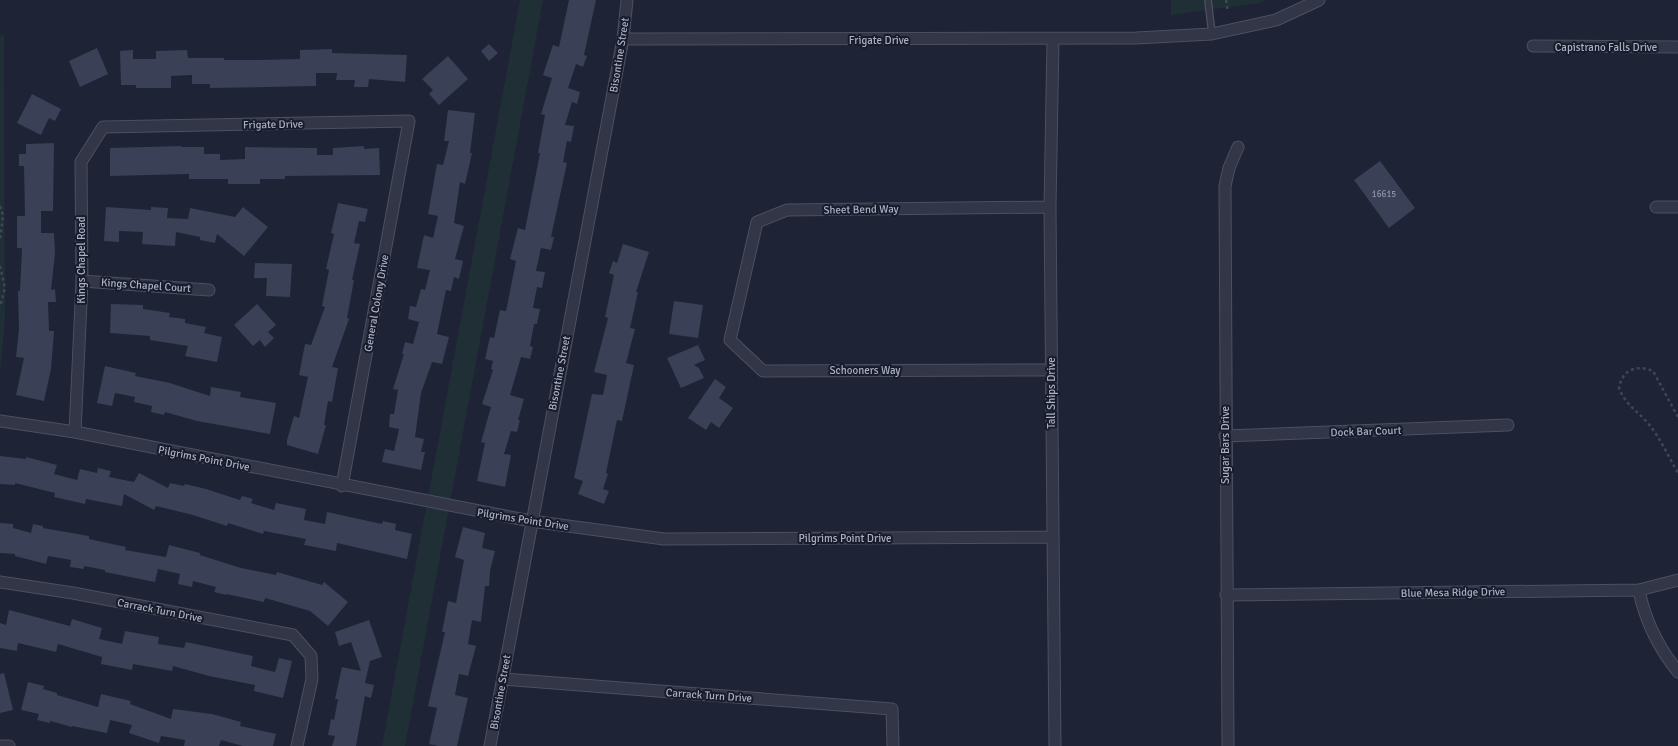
<svg xmlns="http://www.w3.org/2000/svg" width="1678" height="746" font-family="Signika,sans-serif">
<style>
.green{fill:#202f36}
.building{fill:#3a4056}
.lines{fill:none;stroke-linecap:round;stroke-linejoin:round}
.lane-casing{stroke:#4c5061;stroke-width:8}
.street-casing{stroke:#4c5061;stroke-width:13}
.path{stroke:#3b4a51;stroke-width:2.5;stroke-dasharray:3 3;stroke-linecap:butt}
.lane{stroke:#323646;stroke-width:5.5}
.street{stroke:#323646;stroke-width:11}
.labels{text-anchor:middle;stroke-width:4;stroke-linejoin:round;paint-order:stroke}
.number-label{font-size:9px;fill:#8f93a8}
.street-label{font-size:11px;fill:#abafc3;stroke:#181b2a}
</style>
<rect width="100%" height="100%" fill="#1e2335"/>
<!-- green -->
<path class="green" d="M520 0H543L405 746H382Z
M1171 0H1267L1260 3 1171 15Z
M0 35 4 36 5 320 0 373Z"/>
<!-- building -->
<path class="building" d="M569 0H596L584 55 587 56 583 67 576 64 568 88 580 92 577 104 572 102 565 125 574 126 571 142 567 141 563 162 567 163 551 237H554L551 250 541 248 536 271 545 272 542 288 537 287 533 308 540 309 537 324H534L530 346 533 347 530 359 521 357 510 395 524 399 518 420H520L517 432 511 431 504 454 511 455 505 487 477 481 485 443 481 442 491 407 482 404 493 370 491 369 493 361 485 359 490 337 494 338 500 310 506 311 516 261 510 259 518 228 525 230 540 153H538L545 115 541 114 552 78 543 75 553 45 559 47Z
M489 44 498 53 489 61 481 51Z
M97 48 108 74 80 87 69 61Z
M332 49V53L407 55 405 82 369 79 368 87H354L355 80H336L337 73H316V86L210 88V84H192V75L171 76V88H136V85H121L120 51 133 50V59H156V51L187 50 188 58H224V60H260L300 59V50Z
M448 56 468 79 439 105 429 94 433 90 422 79Z
M32 94 61 109 55 121 49 118 41 135 17 123Z
M448 110 475 113 470 153H472L465 184 460 182 454 223 464 226 455 259 463 261 459 279 454 277 451 291 446 290 437 334 449 337 442 364 432 362 421 393 415 437 424 439 421 452H425L421 470 382 462 385 449 394 451 399 429 389 427 390 414H394L398 390 393 389 404 354H402L405 342 413 344 419 322 408 319 410 306 416 307 421 289 425 290 430 270 417 268 424 235 433 238 438 216 428 214 437 164 443 165 449 141H444Z
M54 143 53 211H41V233H54L55 253 51 290 55 289 56 302H48L49 331H54L51 369 44 401 16 395 24 358 16 357 19 329 18 291H20L22 248H17V216H25L24 166H19V154H26V144Z
M181 146V147H204V154H220V160L245 159V147L317 148V155H333V148L364 146V149L379 148 380 175 285 176V179H260V184H228V179H189V174L110 176V148Z
M1380 161 1415 208 1389 228 1354 180Z
M338 203 368 209 365 222 359 221 354 243 360 244 352 280H354L347 318 349 319 332 367 338 368 332 402 328 401 324 425H326L318 454 287 445V440L294 416 299 418 308 377 299 375 305 344 311 345 325 307 322 306 329 270 326 269 334 234 331 233Z
M106 207 151 210V207L168 208 167 218 188 219 190 208 235 217 243 207 268 227 244 256 217 234 215 243 200 240V237L176 232 175 246 142 244 143 232 119 231V242L104 241Z
M623 244 649 252 636 292H638L630 328 635 329 626 363 634 365 622 421 617 420 606 473 608 474 603 489 609 491 604 504 578 494 583 481 574 478 592 394 603 395 607 375 594 372 608 318 605 317 614 275 609 273 613 261 617 263Z
M255 263 292 264 290 297 266 296 267 278H254Z
M674 301 703 305 698 338 669 334Z
M111 304 143 305V309L170 313 169 317 185 319V323L206 327 204 333 222 337 217 362 185 356 188 346 150 340V336L110 333Z
M257 304 276 325 268 332 274 338 265 347 260 340 253 346 234 325Z
M698 345 705 360 694 365 699 368 704 378 681 388 667 358Z
M105 366 136 373 135 376 170 383 210 396 211 387 241 392 240 397 276 403 270 434 197 421 165 412 164 415 151 412 152 406 134 402 135 397 115 393 112 406 97 403Z
M715 379 726 387 719 398 733 408 719 428 711 422 706 430 688 418Z
M0 456 26 459V457L57 465 54 474 77 480 80 469 97 473 98 468 111 471 109 477 134 482 139 473 168 488 170 483 184 486 185 484 206 489 240 500 242 496 253 499 251 503 274 510 276 503 306 509 304 520 325 524 327 512 382 524 383 521 396 524 395 530 412 534 407 559 337 543 336 551 304 545 306 539 264 531 263 534 228 523 227 526 193 515 156 506 154 510 124 494 122 506 86 499 85 504 54 497 55 493 15 483V485L0 484Z
M0 523 13 524V528L31 533 33 524 43 526V528L89 536V539L126 547 125 550 166 557 169 545 200 553V555L241 568 276 575 277 572 322 585 324 582 348 602 328 626 310 611 265 598 264 602 226 594V595L214 592 216 587 193 581 192 587 178 584 180 574 158 569 155 582 105 572V570L84 566V569L70 567 71 560 48 556 46 564 15 556V554L0 553Z
M463 527 485 533 482 548 495 551 490 571 489 586H485L481 622 472 620 468 644 476 646 468 676 459 674 455 695 468 698 457 746H438L429 744 437 708 428 706 445 632H442L448 601 456 603 464 560 455 557Z
M9 610 70 626 72 619 102 628 99 639 122 644 125 631 159 637 158 644 184 648 186 642 253 656 251 666 275 672 279 658 292 661 283 698 254 691 255 685 209 676 173 666 172 671 133 664 132 670 101 664 102 657 58 644 56 652 18 643 17 651 0 648V623L6 625Z
M369 620 382 657 370 661 365 683 374 685 371 698 365 696 356 746H332L335 736 328 735 331 719 334 720 338 699H335L342 667 361 671 351 642 339 646 335 632Z
M4 673 13 710 0 713V674Z
M28 682 44 686 43 689 57 693V695L98 707 101 694 131 701 130 704 171 719 173 709 212 714 241 722 240 726 276 734 273 746H243L221 740 219 746H184L185 740 161 736 159 743 129 733 132 725 110 720 107 733 72 726V727L50 721V723L37 720 39 714 21 710Z"/>
<g class="lines">
<defs>
<path id="lane" d="M1208 0 1212 34"/>
<path id="street" d="M623 39 1136 38 1212 34 1276 20 1319 0
M1053 40 1050 207 1055 746
M1533 46 1678 47
M1050 207 787 210 757 222 730 340 763 371 1051 370
M1656 207H1678
M82 281 209 290
M0 421 75 432 531 521 664 539 1053 537
M75 432 82 281 81 162 103 127 409 121 342 486
M1225 436 1508 425
M0 582 73 593 293 635 311 656 312 679 297 746
M1639 590C1645 621 1658 647 1678 672
M1226 595 1639 590 1678 580
M503 679 892 709 893 746
M2 746H9
M490 746 623 39 627 0
M1228 746 1225 186 1229 168 1238 147"/>
</defs>
<!-- lane casing -->
<use href="#lane" class="lane-casing"/>
<!-- street casing -->
<use href="#street" class="street-casing"/>
<!-- path -->
<path class="path" d="M1226 0 1228 12
M0 206 3 215 0 241
M0 266 5 288 0 307
M1678 417 1653 371C1636 364 1622 370 1619 388 1625 404 1636 410 1647 422 1660 437 1668 456 1678 473"/>
<!-- lane -->
<use href="#lane" class="lane"/>
<!-- street -->
<use href="#street" class="street"/>
</g>
<g class="labels">
<!-- number labels -->
<g class="number-label">
<text x="1384" y="197">16615</text>
</g>
<!-- street labels -->
<g class="street-label">
<text x="879" y="44">Frigate Drive</text>
<text x="1606" y="51">Capistrano Falls Drive</text>
<text transform="translate(619 55) rotate(-81)" y="4">Bisontine Street</text>
<text transform="translate(273 124) rotate(-1)" y="4">Frigate Drive</text>
<text transform="translate(861 209) rotate(-1)" y="4">Sheet Bend Way</text>
<text transform="translate(81 260) rotate(-90)" y="4">Kings Chapel Road</text>
<text transform="translate(146 285) rotate(4)" y="4">Kings Chapel Court</text>
<text transform="translate(376 303) rotate(-80)" y="4">General Colony Drive</text>
<text x="865" y="374">Schooners Way</text>
<text transform="translate(559 373) rotate(-79)" y="4">Bisontine Street</text>
<text transform="translate(1051 393) rotate(-90)" y="4">Tall Ships Drive</text>
<text transform="translate(1366 431) rotate(-2)" y="4">Dock Bar Court</text>
<text transform="translate(1225 445) rotate(-90)" y="4">Sugar Bars Drive</text>
<text transform="translate(204 458) rotate(11)" y="4">Pilgrims Point Drive</text>
<text transform="translate(523 519) rotate(9)" y="4">Pilgrims Point Drive</text>
<text x="845" y="542">Pilgrims Point Drive</text>
<text transform="translate(1453 592) rotate(-1)" y="4">Blue Mesa Ridge Drive</text>
<text transform="translate(160 610) rotate(11)" y="4">Carrack Turn Drive</text>
<text transform="translate(500 692) rotate(-80)" y="4">Bisontine Street</text>
<text transform="translate(709 695) rotate(4)" y="4">Carrack Turn Drive</text>
</g>
</g>
</svg>
